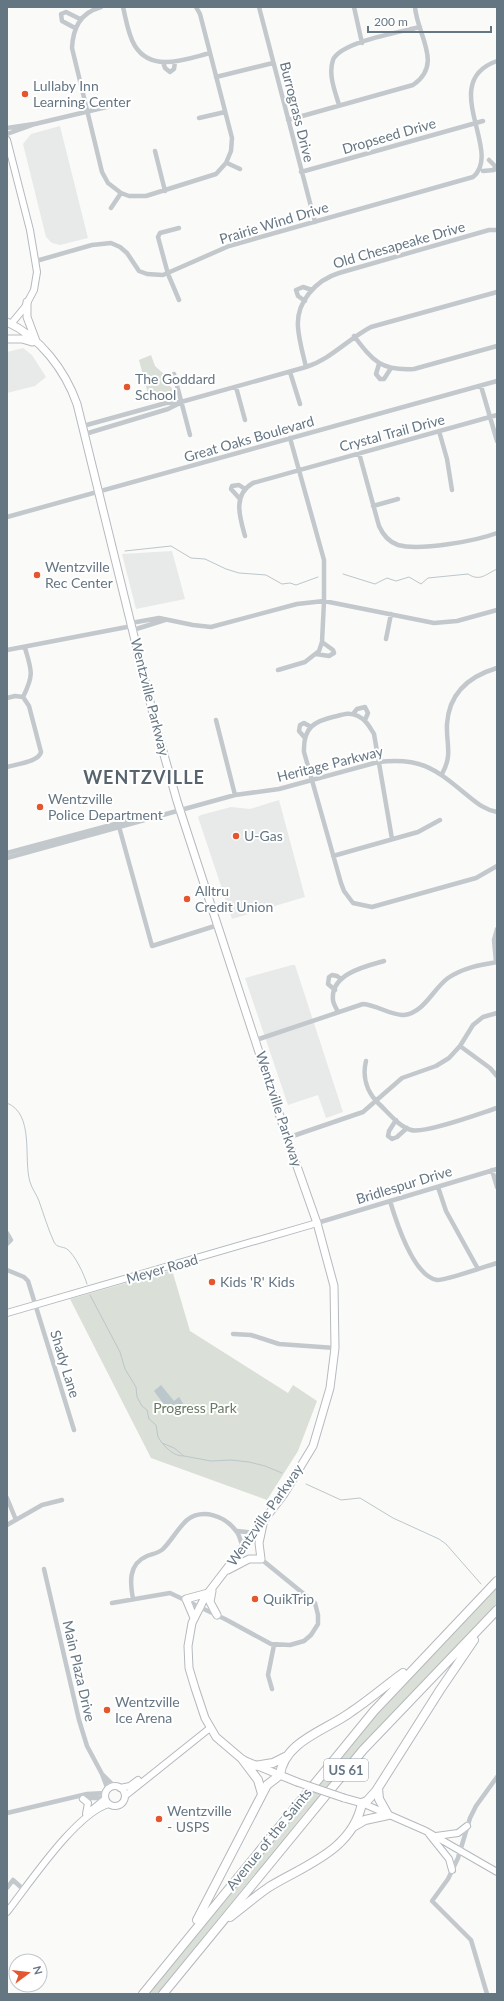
<svg xmlns="http://www.w3.org/2000/svg" width="504" height="2001" font-family="Lato,sans-serif">
<style>
.built{fill:#e8e9e9}
.green{fill:#dadfd7}
.water{fill:#bbc7cb}
.lines{fill:none;stroke-linecap:round;stroke-linejoin:round}
.stream{stroke:#bbc7cb;stroke-width:1}
.secondary-casing{stroke:#b3babf;stroke-width:8}
.primary-casing{stroke:#b5babe;stroke-width:9}
.highway-casing{stroke:#b4b9bd;stroke-width:10}
.street{stroke:#c3c8cc;stroke-width:4.5}
.secondary{stroke:#fff;stroke-width:6}
.primary{stroke:#fff;stroke-width:7}
.highway{stroke:#fff;stroke-width:8}
.primary-bridge-casing{stroke:#b5babe;stroke-width:9;stroke-linecap:butt}
.primary-bridge{stroke:#fff;stroke-width:7}
.poi-dot{fill:#e4572e;stroke:#fff;stroke-width:1.5}
.labels{text-anchor:middle;stroke-width:4;stroke-linejoin:round;paint-order:stroke}
.shield{fill:#fff;stroke:#939fa8;stroke-width:1}
.shield-label{font-size:13px;font-weight:bold;fill:#657683}
.poi-label{font-size:14px;fill:#657683;stroke:#fff;text-anchor:start}
.street-label{font-size:14px;fill:#657683;stroke:#fff}
.park-label{font-size:14px;fill:#687a64;stroke:#fff}
.district-label{font-size:18px;font-weight:bold;letter-spacing:1px;fill:#57646e;stroke:#fff}
</style>
<rect width="100%" height="100%" fill="#fafaf8"/>
<!-- built -->
<path class="built" d="M60 126 88 238 60 245 52 243 46 237 23 144 31 134Z
M23 348 32 355 46 377 35 386 7 393V352Z
M172 551 185 599 136 609 122 554Z
M279 800 305 897 232 919 198 817 201 815 231 807 250 809Z
M292 965H295L343 1112 326 1118 318 1095 288 1105 245 978Z"/>
<!-- green -->
<path class="green" d="M151 355 155 366 165 375 166 383 172 388 174 396C167 402 157 401 149 398L139 360Z
M172 1270 190 1331 288 1393 293 1385 317 1401 298 1451 267 1500 151 1458 70 1299Z
M497 1587V1606L308 1811 307 1810 157 1994H146L386 1703Z"/>
<!-- water -->
<path class="water" d="M161 1385 174 1401 179 1397 184 1405 171 1414 154 1391Z"/>
<g class="lines">
<!-- stream -->
<path class="stream" d="M125 551 171 546 191 558 205 559 226 569 239 573 266 575 282 584 290 583 296 585 318 577
M343 574 375 584 387 578 396 581 409 577 421 584 428 578 468 574C480 582 486 574 497 569
M7 1103C35 1114 23 1159 30 1182 32 1189 37 1195 39 1201 44 1215 48 1229 54 1242 57 1248 62 1246 67 1249 75 1255 84 1274 87 1284
M90 1295 120 1352 125 1369 136 1387 137 1397 142 1406 147 1410 149 1419 156 1425 158 1437 162 1443 174 1448 184 1456 211 1461 231 1460 249 1462 265 1466 282 1473
M163 1444C168 1450 175 1456 183 1456
M306 1484 341 1500 360 1498 393 1518 439 1539 446 1544 481 1584"/>
<defs>
<path id="secondary" d="M7 140 30 230 37 272 34 290 25 307 11 324
M7 1313 317 1223
M105 1796a10 10 0 1 1 20 0a10 10 0 1 1-20 0Z
M120 1788 130 1786 138 1780
M125 1796 210 1728
M83 1799 88 1803 86 1814
M362 1803 426 1831 497 1872
M88 1813 105 1799
M429 1834 449 1859 452 1870
M436 1836 458 1833 467 1826
M7 1912C29 1884 76 1813 109 1804"/>
<path id="primary" d="M27 302V317L36 341
M7 322C40 337 65 370 77 404L157 730 177 801 287 1138 317 1223 334 1286 335 1348 330 1388 313 1446 284 1494 205 1597 192 1623 188 1646 189 1668 195 1688 205 1718 216 1737 243 1760 297 1782
M7 339H22L32 342
M228 1570 249 1559H261L259 1543 263 1524
M212 1591 210 1602 217 1615
M194 1618 186 1599 208 1593
M344 1798 362 1803"/>
<path id="highway" d="M243 1760 258 1780 262 1794
M254 1766 273 1763 285 1757
M353 1827 365 1820 388 1815 379 1799 378 1788
M230 1917C243 1907 256 1896 269 1887 305 1865 353 1850 362 1803L367 1801 376 1791 440 1690 474 1640
M197 1920 267 1785 280 1775C284 1741 327 1730 351 1712 369 1700 385 1686 403 1673
M143 1994 374 1711 497 1581
M163 1994 363 1750 497 1610"/>
</defs>
<!-- secondary casing -->
<use href="#secondary" class="secondary-casing"/>
<!-- primary casing -->
<use href="#primary" class="primary-casing"/>
<!-- highway casing -->
<use href="#highway" class="highway-casing"/>
<!-- street -->
<path class="street" d="M101 7C80 13 73 28 72 48L102 172 108 183 121 193 129 196H146L216 174 226 163 231 151 232 138 200 14 196 7
M123 7C126 19 128 35 135 46 152 73 186 59 210 53
M259 7 315 222
M354 7 362 43
M75 28 62 21 61 14 66 12 80 19
M163 62 165 68 170 72 174 69 175 62
M216 77 273 63
M339 105C335 91 328 75 333 60 340 42 401 32 420 27
M199 118 225 112
M288 120 413 85C444 64 417 35 415 7
M7 128 34 124
M7 134 35 124 115 105H124
M155 151 165 191
M227 163 240 169
M483 171 494 170 495 166 489 160
M301 172 483 121
M111 208 121 193
M179 228 160 233 158 237 168 274 179 300
M36 261 92 245 111 243 120 247 127 253 139 271 147 274 163 275 229 246 473 177C504 152 437 82 497 61
M305 301 298 296 296 290 303 287 312 290
M354 336C373 361 381 371 414 369L497 346
M379 364 376 374 380 379H384L391 368
M306 367C303 354 299 341 298 327 296 302 316 280 339 273L489 230H497
M290 372 300 404
M174 374 190 435
M481 386 497 441
M236 387 245 420
M83 426 166 403 181 402 306 367C331 359 348 339 371 327L497 292
M439 431 447 459 452 490
M85 434 168 409 180 403
M359 453 379 526C383 535 389 542 398 545 420 551 476 541 497 533
M240 499 231 489 232 486 239 485 245 489
M373 506 398 499
M7 517C171 473 334 427 497 381
M245 536C240 518 232 495 253 483L497 415
M131 623 159 618 193 625 211 627 297 604 324 601 434 623 457 621 497 610
M133 630 165 620
M386 639 391 614
M7 650 132 626
M316 654 329 656 334 653 333 650 322 642
M278 670 305 662 319 651 322 642 324 601V560L290 438
M23 697C34 675 32 671 25 648
M7 698 15 696 23 697 29 706 41 752C39 762 16 764 7 767
M353 714 357 709 365 707 368 713 365 720
M216 720 235 795
M305 738 299 731 300 725 304 723 311 727
M442 774C453 754 446 745 447 724 449 693 470 676 497 668
M118 823 152 946 218 925
M392 839 374 734C369 726 366 720 358 716 350 712 344 714 337 716 314 721 303 727 304 752L341 883 344 891 353 903 372 907 476 878 497 866
M7 853 152 814 159 815
M333 856 418 832 440 820
M7 858 235 795 279 789 378 762C422 757 435 769 467 795 477 803 485 810 497 812
M496 962 494 940 497 929
M335 990 328 984 329 977 332 975 337 976 341 979
M338 1012C336 1008 333 1003 333 1000 330 974 366 966 384 961
M256 1040 363 1004C377 1005 392 1016 404 1015 424 1013 433 989 448 978 463 968 479 965 497 962
M460 1046 490 1068 497 1076
M366 1061C362 1077 367 1092 378 1103 388 1112 398 1126 411 1130 425 1134 481 1113 497 1108
M396 1120 389 1131 388 1136 392 1139 397 1137 407 1128
M287 1138 363 1112 402 1078 436 1066 449 1058 460 1046 473 1025 483 1017 497 1013
M492 1170 497 1187
M438 1187 446 1211 478 1269
M390 1201C396 1221 413 1276 437 1280 444 1281 487 1266 497 1263
M317 1223 497 1169
M7 1233 11 1240 7 1244
M7 1270 24 1277 28 1281 74 1430
M233 1334 251 1335 279 1344 335 1348
M7 1498 16 1520
M7 1525 42 1505 62 1500
M237 1531 255 1533
M44 1569 79 1720 87 1746 102 1774 115 1787
M133 1599C130 1583 128 1564 147 1556 152 1554 159 1553 163 1549 172 1540 178 1528 187 1520 203 1508 225 1516 236 1531 240 1535 241 1543 243 1548
M112 1603 170 1593 225 1619 271 1644 290 1645 304 1641 311 1635 318 1624V1615L315 1603 261 1559
M272 1689 268 1675 274 1645
M102 1774 108 1790
M81 1798H105
M7 1813 87 1794 106 1793
M7 1888 13 1880 24 1890
M487 1994 471 1940 432 1901 448 1879 458 1858 470 1818 476 1806 497 1777"/>
<!-- secondary -->
<use href="#secondary" class="secondary"/>
<!-- primary -->
<use href="#primary" class="primary"/>
<!-- highway -->
<use href="#highway" class="highway"/>
<defs>
<path id="primary-bridge" d="M297 1782 344 1798"/>
</defs>
<!-- primary-bridge casing -->
<use href="#primary-bridge" class="primary-bridge-casing"/>
<!-- primary-bridge -->
<use href="#primary-bridge" class="primary-bridge"/>
</g>
<!-- markers -->
<g class="poi-dot">
<circle cx="25" cy="94" r="4"/>
<circle cx="127" cy="387" r="4"/>
<circle cx="37" cy="575" r="4"/>
<circle cx="40" cy="807" r="4"/>
<circle cx="236" cy="836" r="4"/>
<circle cx="187" cy="899" r="4"/>
<circle cx="212" cy="1282" r="4"/>
<circle cx="255" cy="1599" r="4"/>
<circle cx="107" cy="1710" r="4"/>
<circle cx="159" cy="1819" r="4"/>
</g>
<g class="labels">
<!-- shield labels -->
<rect class="shield" x="324" y="1759" width="44" height="22" rx="3"/>
<g class="shield-label">
<text x="346" y="1775">US 61</text>
</g>
<!-- poi labels -->
<g class="poi-label">
<text x="33" y="91">Lullaby Inn<tspan x="33" dy="16">Learning Center</tspan></text>
<text x="135" y="384">The Goddard<tspan x="135" dy="16">School</tspan></text>
<text x="45" y="572">Wentzville<tspan x="45" dy="16">Rec Center</tspan></text>
<text x="48" y="804">Wentzville<tspan x="48" dy="16">Police Department</tspan></text>
<text x="244" y="841">U-Gas</text>
<text x="195" y="896">Alltru<tspan x="195" dy="16">Credit Union</tspan></text>
<text x="220" y="1287">Kids 'R' Kids</text>
<text x="263" y="1604">QuikTrip</text>
<text x="115" y="1707">Wentzville<tspan x="115" dy="16">Ice Arena</tspan></text>
<text x="167" y="1816">Wentzville<tspan x="167" dy="16">- USPS</tspan></text>
</g>
<!-- street labels -->
<g class="street-label">
<text transform="translate(297 112) rotate(76)" y="5">Burrograss Drive</text>
<text transform="translate(389 136) rotate(-16)" y="5">Dropseed Drive</text>
<text transform="translate(274 223) rotate(-17)" y="5">Prairie Wind Drive</text>
<text transform="translate(399 245) rotate(-16)" y="5">Old Chesapeake Drive</text>
<text transform="translate(392 433) rotate(-15)" y="5">Crystal Trail Drive</text>
<text transform="translate(249 439) rotate(-16)" y="5">Great Oaks Boulevard</text>
<text transform="translate(150 697) rotate(76)" y="5">Wentzville Parkway</text>
<text transform="translate(330 764) rotate(-14)" y="5">Heritage Parkway</text>
<text transform="translate(279 1109) rotate(72)" y="5">Wentzville Parkway</text>
<text transform="translate(404 1185) rotate(-17)" y="5">Bridlespur Drive</text>
<text transform="translate(162 1269) rotate(-16)" y="5">Meyer Road</text>
<text transform="translate(65 1364) rotate(73)" y="5">Shady Lane</text>
<text transform="translate(265 1515) rotate(-55)" y="5">Wentzville Parkway</text>
<text transform="translate(79 1671) rotate(77)" y="5">Main Plaza Drive</text>
<text transform="translate(269 1839) rotate(-51)" y="5">Avenue of the Saints</text>
</g>
<!-- park labels -->
<g class="park-label">
<text x="195" y="1413">Progress Park</text>
</g>
<!-- district labels -->
<g class="district-label">
<text x="144" y="784">WENTZVILLE</text>
</g>
</g>
<!-- border -->
<rect width="504" height="2001" fill="none" stroke="#657683" stroke-width="16"/>
<!-- north arrow -->
<g transform="translate(28 1973) rotate(75)"><circle r="19" fill="#ffffff" stroke="#c1c8cd"/>
<path d="M0-3L7 15L0 10L-7 15Z" fill="#e4572e"/>
<text y="-6" font-size="11" font-weight="bold" text-anchor="middle" fill="#657683">N</text>
</g>
<!-- scale -->
<path d="M368 26v6h123v-6" fill="none" stroke="#657683" stroke-width="2"/>
<text x="374" y="26" font-size="12" fill="#657683" stroke="#ffffff" stroke-width="3" paint-order="stroke">200 m</text>
</svg>
